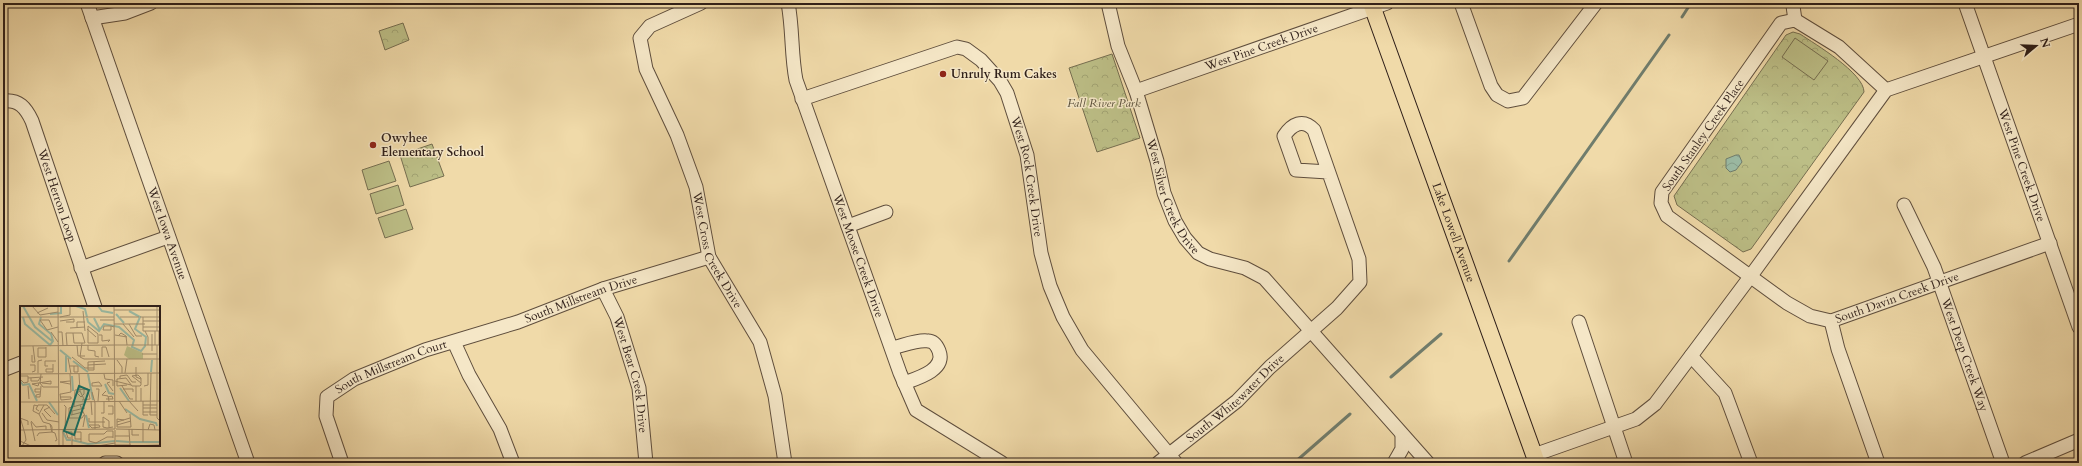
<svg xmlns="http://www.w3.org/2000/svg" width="2082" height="466" font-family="Cardo,serif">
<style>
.park{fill:url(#park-crowns);stroke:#766e50}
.pitch{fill:#bcbe86;stroke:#766e50}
.water{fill:url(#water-waves);stroke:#707d6d}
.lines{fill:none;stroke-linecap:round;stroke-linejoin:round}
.stream{stroke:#707d6d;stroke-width:3}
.minor-casing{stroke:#5f4e3d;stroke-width:15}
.major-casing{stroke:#2f1f19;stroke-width:18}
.minor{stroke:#f5e7c7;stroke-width:13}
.major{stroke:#f0daa9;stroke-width:16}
.poi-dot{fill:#8f2418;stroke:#f5e7c7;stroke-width:1.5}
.labels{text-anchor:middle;stroke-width:3;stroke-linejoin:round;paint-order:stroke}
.street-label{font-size:12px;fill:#2f1f19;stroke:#f5e7c7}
.poi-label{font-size:12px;font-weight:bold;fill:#2f1f19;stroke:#f5e7c7;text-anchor:start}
.park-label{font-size:12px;font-style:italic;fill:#594f3a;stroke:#f5e7c7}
.inset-river{fill:none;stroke:#9bbba5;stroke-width:2}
.inset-road{fill:none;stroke:#a38f6f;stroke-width:1}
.view{fill:#0f766e;fill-opacity:0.15;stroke:#0f766e;stroke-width:2}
.inset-edge{fill:none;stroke:#2f1f19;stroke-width:2}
</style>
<defs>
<pattern id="park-crowns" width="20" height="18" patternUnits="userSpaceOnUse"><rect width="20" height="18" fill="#bcbe86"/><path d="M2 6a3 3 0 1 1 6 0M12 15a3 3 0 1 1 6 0" fill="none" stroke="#a2a373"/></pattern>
<pattern id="water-waves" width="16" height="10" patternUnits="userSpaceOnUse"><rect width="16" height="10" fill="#9bbba5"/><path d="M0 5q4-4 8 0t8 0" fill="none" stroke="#86a08d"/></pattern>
</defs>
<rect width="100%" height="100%" fill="#f0daa9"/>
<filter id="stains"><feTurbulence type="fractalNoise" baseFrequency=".005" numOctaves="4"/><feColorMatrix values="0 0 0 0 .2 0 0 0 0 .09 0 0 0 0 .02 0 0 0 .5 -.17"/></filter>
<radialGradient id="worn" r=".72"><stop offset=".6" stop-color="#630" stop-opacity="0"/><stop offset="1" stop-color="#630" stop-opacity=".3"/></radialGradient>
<!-- park -->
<path class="park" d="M403 23 409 40 385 50 379 31Z
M1793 32 1800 34C1815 44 1864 73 1864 92L1751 249 1743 252 1677 205 1674 196 1786 35Z
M1112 54 1140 138 1097 152 1069 68Z
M432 144 444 176 410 187 400 155Z"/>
<!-- pitch -->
<path class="pitch" d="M1795 38 1828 61 1814 80 1782 57Z
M389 161 396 181 368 190 362 170Z
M398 185 404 205 376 214 370 194Z
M406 209 413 229 385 238 378 218Z"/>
<!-- water -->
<path class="water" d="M1736 155H1739L1742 162 1736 170 1730 172 1726 168V159Z"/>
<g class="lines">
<!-- stream -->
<path class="stream" d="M1682 17 1691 3
M1509 261 1669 35
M1391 377 1441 334
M1294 463 1350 414"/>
<defs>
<g id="minor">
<path id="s1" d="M87 3 248 463"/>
<path id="s2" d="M701 3 650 26 640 38 646 69 677 135 696 187 709 257 760 342 775 396 785 463"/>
<path id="s3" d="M788 3C793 29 791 55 796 80L900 373 916 410 1002 463"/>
<path id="s4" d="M1108 3 1118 46 1136 91 1157 161 1164 193 1175 221 1185 238 1198 253 1210 259 1245 268 1264 278 1428 463"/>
<path d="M1461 3 1491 86 1497 95 1508 101 1523 98 1596 3"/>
<path d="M1795 3 1793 6 1795 20"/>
<path id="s5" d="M1965 3 2079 327"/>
<path d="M92 18 125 13 151 3"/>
<path id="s6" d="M1886 90 1839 47 1795 20 1781 23 1662 192 1661 203 1667 216 1787 303 1810 316 1831 321 2050 243"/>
<path id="s7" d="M1136 91 1387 3"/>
<path id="s8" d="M802 99 957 47 966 49 981 60 1000 81 1007 93 1027 155 1041 253 1050 286 1063 317 1082 350 1176 463"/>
<path id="s9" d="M3 101C19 99 26 108 32 121L95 307"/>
<path id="s10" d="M1904 205 1934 267 2003 463"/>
<path d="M848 226 886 212"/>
<path d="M81 268 168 237"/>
<path id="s11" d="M603 289 617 317 639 388 646 463"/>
<path d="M1831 321 1838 349 1878 463"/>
<path d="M1579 322 1626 463"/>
<path d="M454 342 469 375 500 429 513 463"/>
<path d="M892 348C902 346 918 339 928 341 934 341 937 346 939 351 946 370 918 378 904 383"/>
<path d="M1691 356 1725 393 1751 463"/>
<path d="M3 370 21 363"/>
<path d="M1534 455 1636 419 1655 404 1750 277 1886 90 2079 24"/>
<path d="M105 463H117"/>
<path id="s12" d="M342 463 326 416 327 397 354 379 425 350 518 322 603 289 709 257"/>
<path id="s13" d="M1158 463 1237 401 1270 367 1337 308 1360 282 1359 259 1314 130C1303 118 1292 124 1284 136L1296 170 1328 172"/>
<path d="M1394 463 1402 449V435"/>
<path d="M2025 463 2079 440"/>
</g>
<g id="major">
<path id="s14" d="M1371 3 1537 463"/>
</g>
</defs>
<!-- minor casing -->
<use href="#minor" class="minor-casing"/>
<!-- major casing -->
<use href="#major" class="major-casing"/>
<!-- minor -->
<use href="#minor" class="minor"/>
<!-- major -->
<use href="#major" class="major"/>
</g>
<!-- markers -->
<g class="poi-dot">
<circle cx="943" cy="74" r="4"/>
<circle cx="373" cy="145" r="4"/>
</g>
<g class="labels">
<!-- street labels -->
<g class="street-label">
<text dy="4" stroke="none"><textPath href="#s7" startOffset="133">West Pine Creek Drive</textPath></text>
<text transform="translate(1703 135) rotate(-55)" y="4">South Stanley Creek Place</text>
<text dy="4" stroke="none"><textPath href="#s5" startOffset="172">West Pine Creek Drive</textPath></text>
<text dy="4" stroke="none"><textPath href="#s8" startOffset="320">West Rock Creek Drive</textPath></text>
<text dy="4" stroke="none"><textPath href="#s4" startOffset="205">West Silver Creek Drive</textPath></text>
<text dy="4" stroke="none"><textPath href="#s9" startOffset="117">West Herron Loop</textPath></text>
<text dy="4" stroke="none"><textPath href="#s1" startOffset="244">West Iowa Avenue</textPath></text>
<text dy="4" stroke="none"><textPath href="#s14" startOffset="244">Lake Lowell Avenue</textPath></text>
<text dy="4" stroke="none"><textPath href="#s2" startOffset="299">West Cross Creek Drive</textPath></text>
<text dy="4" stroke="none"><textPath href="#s3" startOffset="264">West Moose Creek Drive</textPath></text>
<text dy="4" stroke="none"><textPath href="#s6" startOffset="628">South Davin Creek Drive</textPath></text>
<text dy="4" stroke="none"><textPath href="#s12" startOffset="342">South Millstream Drive</textPath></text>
<text dy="4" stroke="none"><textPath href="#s10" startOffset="162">West Deep Creek Way</textPath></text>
<text dy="4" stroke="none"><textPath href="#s12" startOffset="140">South Millstream Court</textPath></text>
<text dy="4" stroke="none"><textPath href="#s11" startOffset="91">West Bear Creek Drive</textPath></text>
<text dy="4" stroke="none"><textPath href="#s13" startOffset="101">South Whitewater Drive</textPath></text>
</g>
<!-- poi labels -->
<g class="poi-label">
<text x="951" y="78">Unruly Rum Cakes</text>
<text x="381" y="142">Owyhee<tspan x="381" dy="14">Elementary School</tspan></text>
</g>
<!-- park labels -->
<g class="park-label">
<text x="1104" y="107">Fall River Park</text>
</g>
</g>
<!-- overview -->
<g transform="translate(20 306)">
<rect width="140" height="140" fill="#f0daa9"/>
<path d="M107 40 123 47V53H109L104 49Z" fill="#bcbe86"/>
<path class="inset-river" d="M3 0 15 21 32 35M56 0 65 3 67 11M78 0 82 5 93 7M30 8 41 7V0M96 8 104 17M3 11 5 18 30 39 33 35 31 28 19 18 21 11M67 12 68 16 79 25 84 18 99 21 114 34 112 41 121 45 125 40 126 31 115 23 120 11 109 5M74 12 80 24M40 44 51 53M53 55 68 66M46 66V50M131 66 132 54M68 68 73 94M52 70 53 85M0 75 3 79 9 78 17 95M85 78 89 87 94 88M100 82 109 95M29 96 38 109M105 103 120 113 136 117 137 120M66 109 69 122M43 126 47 134H51M52 134 68 138 95 135M96 135 109 136M110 136H140"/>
<path class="inset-road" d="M12 0 20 9 38 6M38 0 39 140M94 0 95 123M137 0V25M94 4H140M63 5 65 25M17 7 28 2M0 11H94M40 11 50 9V0M100 11H119M120 11H140M123 11V25H140M80 14H94M40 15 54 13V16H46M123 15H140M94 18H125M103 18 114 31M109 18 116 30H122M68 20 78 28V37H68ZM91 20V24H83L84 20H91L94 21M32 21 29 14H20L27 24 38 21M57 21V16H65M123 21H140M50 22 65 21M67 23 76 31M125 25 128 31V39M139 25V39M31 26 38 36M38 26H42L43 40M79 29H82V35L90 34 88 36M95 29 107 31M99 29 101 27 106 30 107 39M62 37 60 51 64 53H140M47 39 46 27H62L65 37H54L53 27M57 39 58 50H65M68 39V44L75 45V50L79 51M95 39H140M135 39V25M137 39V112L140 115M0 40 95 39M26 41V51H18V42H26M132 45V28M122 48H137M12 49V56H15L13 40M52 51 65 62H74M82 51V41H86L89 51M48 52 51 68M97 54 102 61V67M74 56V64H68V56L85 55M33 58V66H26V63H33M10 59H15V65L12 66M68 59 86 58M28 60H25V55H36M49 60H58V66H54V60M116 61V71L121 73M18 67V55L22 54M105 67 107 53M131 67 130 109H137M0 68 140 67M21 68 20 77 23 81H38M59 68 60 85 65 95M84 68 85 73 93 74V80M0 70H8V76L4 77 0 73M8 72 23 71M11 72V75H18L20 72M100 72V70L107 69 112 76H116M50 75 40 76 50 78M95 75 111 79M79 76 82 80H72V77ZM90 76 87 77 93 85M19 77 18 80 12 78 31 75V78L22 77M107 79 97 80V73L106 72 112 80H120L121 79V72L118 69 112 70 121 77M8 80 9 93M102 80 110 93H113M124 80 128 79V67M76 83H79L78 95M103 83H113V86M60 85 57 87 61 91 64 88V83M86 85 82 89 88 90 89 95M20 86H15V83H20M72 86 75 97V123M20 88 16 89V91H20L21 80M40 91H51V93L41 94 40 88H41L51 86 50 68M86 93H93L92 90 88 91M71 95 72 109M99 95 107 107M109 95 118 105M116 95V80M121 95V82M123 95V109H128M0 96H38M38 96 140 95M24 99 19 108 23 116 30 118M44 99 46 101 45 123M60 99 65 110 63 121M123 99H137M18 100 14 99 13 105 19 108M88 100H93V108H88M30 101 24 104 31 111M54 101 55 84 68 83 70 93 62 94M49 102V112H62L64 109M49 102 63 98M123 102H137M19 105 16 103 18 99H27L35 108M123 106H137M22 107 27 114 39 116M81 107H84V95M51 109 63 106M52 109V105L65 102M0 111 5 128M0 112 8 115V119M69 112V116H85M104 114 97 113V121H111L110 108M11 115 16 121 26 120V124M11 116 15 135M97 116 110 112M123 117V136M30 118 31 119 32 121V126ZM69 119H79L80 121 72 122ZM97 119 111 115M89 121V115L83 111V121L87 122 93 121M96 123 140 124M109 123 110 140M112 123V129H119M0 124 95 123M95 124V140M128 124 130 118 134 119 135 124M32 126 35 127 37 134 35 135M17 130 19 127 32 126M95 130H109M93 131H87L76 137 69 135V128H84L87 125H93V132M51 132H48L46 126H52V140M61 133H55V126H61V136M0 135 11 140M95 139H111M2 140 6 134 5 128M43 140V123M78 140 95 137M111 140 140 139"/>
<path class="view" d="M59 80 69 84 54 129 44 125Z"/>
<rect width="140" height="140" class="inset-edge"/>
</g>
<!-- margin -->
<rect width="2082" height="466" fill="none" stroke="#f0daa9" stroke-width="16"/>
<rect x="4" y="4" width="2074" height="458" fill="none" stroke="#2f1f19" stroke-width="2"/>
<rect x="8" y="8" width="2066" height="450" fill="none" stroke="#2f1f19"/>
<!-- north arrow -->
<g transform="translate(2036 46) rotate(71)" stroke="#f5e7c7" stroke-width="3" paint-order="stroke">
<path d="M0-3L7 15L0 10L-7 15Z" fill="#2f1f19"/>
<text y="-6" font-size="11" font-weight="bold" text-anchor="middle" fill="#2f1f19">N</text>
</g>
<rect width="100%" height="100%" filter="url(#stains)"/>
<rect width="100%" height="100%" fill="url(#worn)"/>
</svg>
